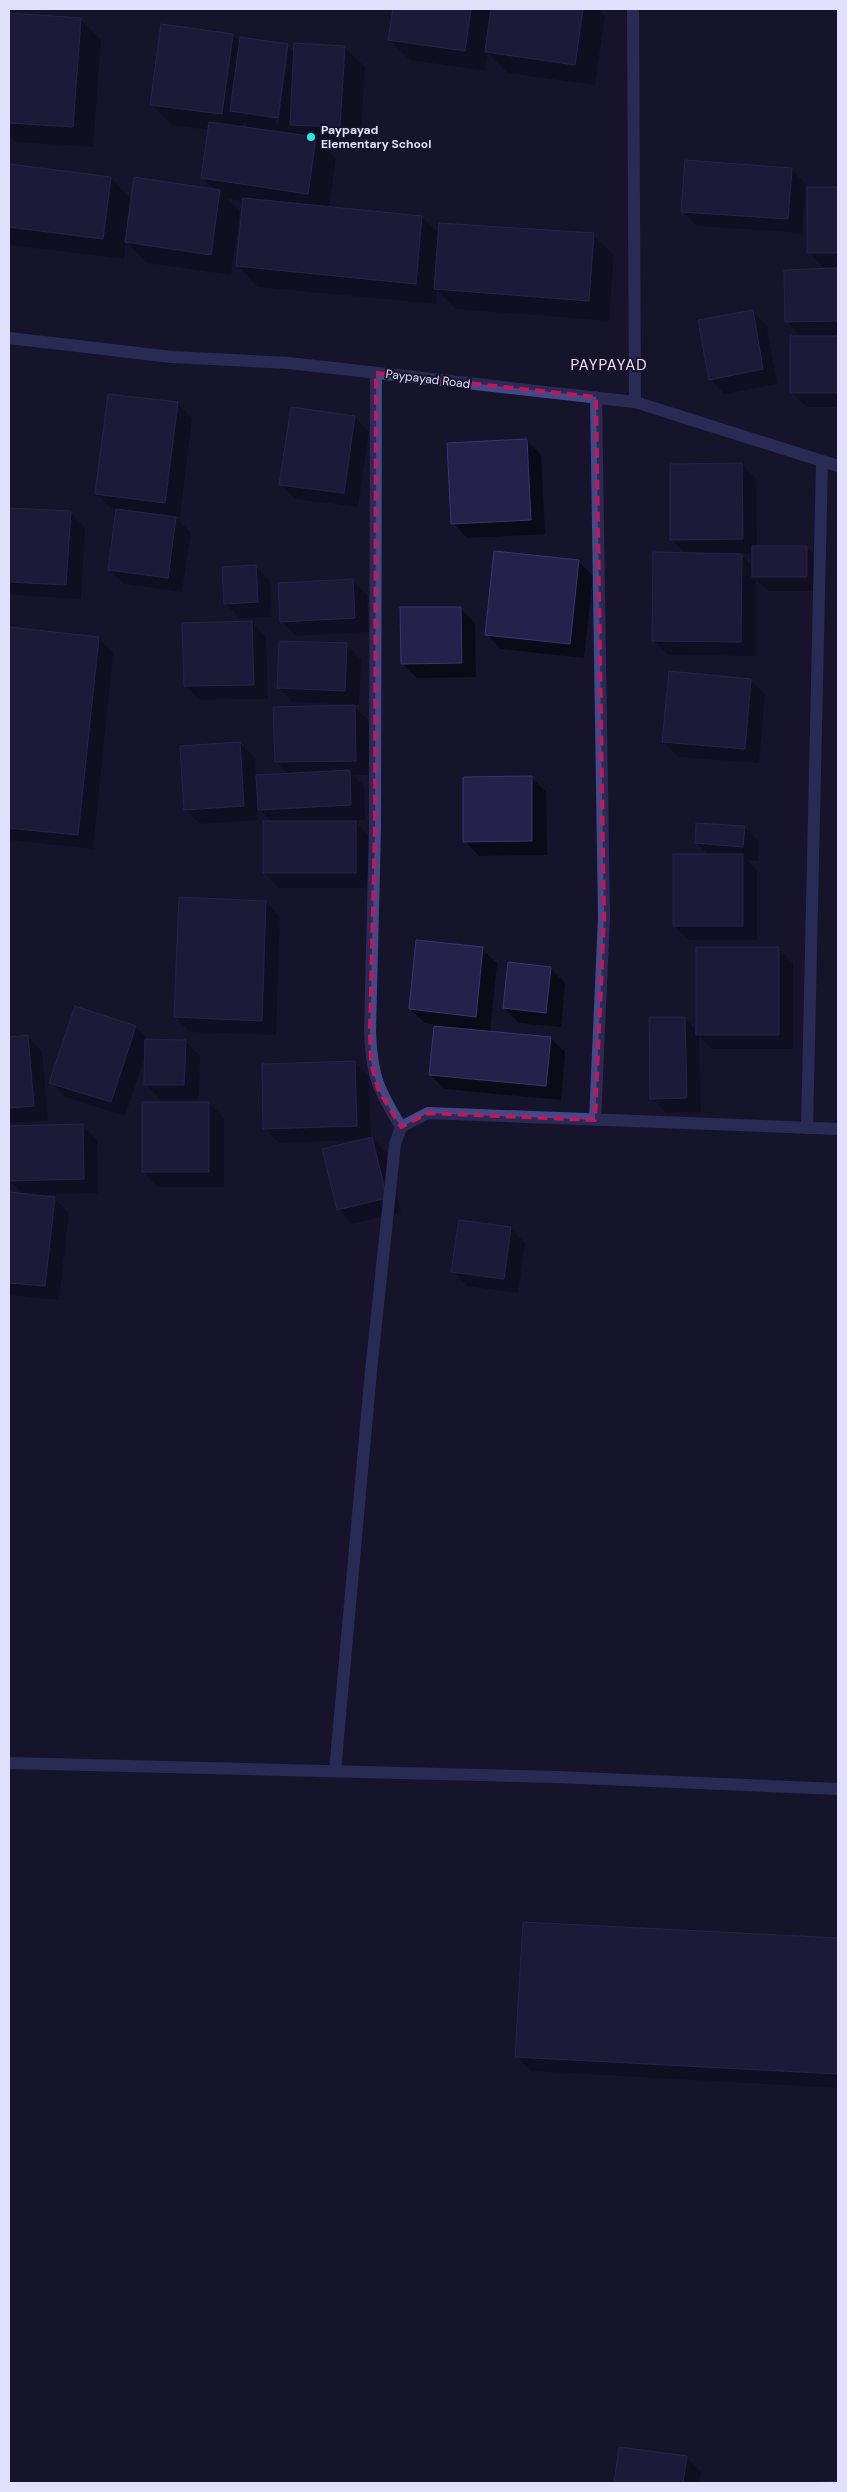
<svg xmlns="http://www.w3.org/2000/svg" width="847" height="2492" font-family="'DM Sans',sans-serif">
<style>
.shadow{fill:#0007;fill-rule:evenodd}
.building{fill:#25214a;stroke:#3a3574}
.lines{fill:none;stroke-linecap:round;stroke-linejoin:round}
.minor{stroke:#434886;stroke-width:12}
.marked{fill:none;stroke:#c2185b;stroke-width:4;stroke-dasharray:10 6;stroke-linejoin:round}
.poi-dot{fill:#1cede8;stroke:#15142b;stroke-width:2}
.labels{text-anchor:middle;stroke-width:4;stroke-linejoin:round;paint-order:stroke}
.poi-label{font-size:12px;font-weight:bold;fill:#e0e0fd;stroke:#15142b;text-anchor:start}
.street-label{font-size:12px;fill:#e0e0fd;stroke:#15142b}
.quarter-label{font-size:15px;letter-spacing:1px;fill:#fde2f6;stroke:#15142b}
</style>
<rect width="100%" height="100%" fill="#15142b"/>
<!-- shadow -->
<path class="shadow" d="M394 9H598L605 16 595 85 507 73 488 53 485 71 410 60 389 40Z
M9 14 80 19 101 40 93 147 16 142 9 135Z
M232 35 241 44 287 45 295 53 344 47 365 67 360 147 323 146 336 159 329 208 422 217 439 234 593 235 614 255 609 321 456 309 437 290 436 304 258 287 238 266 244 201 227 199 240 211 231 275 147 263 126 241 124 259 9 245V165L111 178 132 200 215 190 202 177 209 130 172 125 151 104ZM284 61H287L278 124H276ZM244 123 250 129 243 128Z
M791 169 806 184 802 233 697 226 683 211Z
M809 188 838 189V267H823L808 252Z
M838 269V407H806L792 392 802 338 786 321 785 271Z
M752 312 767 326 777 384 724 394 710 379Z
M177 403 192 418 180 517 174 516 191 533 182 592 124 584 109 570 117 509 111 508 97 494Z
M355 417 369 432 358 507 295 499 281 484Z
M527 441 541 455 545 534 467 538 453 523Z
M742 464 756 479 757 547H806L821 561V591H768L756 580V656L668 655 653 640 686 554 672 540ZM740 554H753V567Z
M9 509 70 512 85 527 81 599 12 595 9 592Z
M578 561 593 576 584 658 501 649 486 634Z
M255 566 270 581 272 617 240 618 225 603Z
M353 580 367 595 369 632 296 636 281 621Z
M460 608 475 623 476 677 417 678 402 663Z
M252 622 266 637 268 699 200 700 185 686Z
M9 629 99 638 113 653 93 849 9 840Z
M346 644 361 659 359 705H353L369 721 370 775H353L364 786 365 820H354L370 837V888H279L265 873 272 822 258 808V820L200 824 186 810 240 744 255 758 256 777 289 775 276 762 349 705 293 702 278 688Z
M750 680 765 694 759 763 678 757 664 742Z
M531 777 546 792 547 855 479 856 465 841Z
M744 827 759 842 758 861 747 860 757 870V940H689L674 926 709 855 696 843Z
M266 902 280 917 276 1035 190 1032 175 1017Z
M482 949 497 963 490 1032 550 1038 565 1052 561 1100 445 1089 430 1075 435 1025 425 1023 410 1009Z
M779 949 793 963V1049H712L699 1036 701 1112 666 1113 652 1098 684 1018 697 1031Z
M550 968 565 983 561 1027 519 1023 504 1008Z
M76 1007 136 1027 149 1041H185L200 1056 199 1099H160L145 1084V1057L125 1116 65 1097 51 1082Z
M28 1037 42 1051 48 1120 9 1123V1038Z
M355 1063 369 1077 371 1137 387 1153 401 1212 352 1224 338 1209 357 1140 279 1143 265 1128Z
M209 1103 224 1118V1187H157L143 1172Z
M82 1125 97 1140 98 1193 40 1195 54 1198 69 1213 59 1300 9 1295V1193L24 1195 10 1181 9 1127Z
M510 1228 525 1243 518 1293 467 1286 453 1271Z
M524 1923 838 1939V2088L531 2071 517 2057Z
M620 2449 686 2457 701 2472 699 2483H615Z"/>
<!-- building -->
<path class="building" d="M393 9H471L465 51 388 40Z
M491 9H583L575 65 485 52Z
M9 13 81 18 73 127 9 123Z
M161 24 233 34 222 114 150 105Z
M240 37 288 44 278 118 230 111Z
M294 43 345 46 340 127 290 125Z
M209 122 316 137 308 194 201 178Z
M685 160 792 168 788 219 681 212Z
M9 164 111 177 103 239 9 227Z
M134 177 220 190 211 255 125 242Z
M807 187H838V253H807Z
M243 198 422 216 416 284 236 266Z
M439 223 594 233 589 301 434 289Z
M838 268V321L785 322 784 270Z
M753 310 763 369 709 380 698 320Z
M790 336H838V393H790Z
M108 394 178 402 165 503 95 494Z
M291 407 355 416 344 493 279 485Z
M527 439 531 520 451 524 447 443Z
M742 463 743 539 670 540V464Z
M9 508 71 511 66 585 9 582Z
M116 509 176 517 168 578 108 570Z
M752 546H807V577H752Z
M494 551 579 560 570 644 485 635Z
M653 552 742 554 741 642 652 641Z
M256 565 258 602 224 604 222 567Z
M353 579 355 618 280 622 278 583Z
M400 607H461L462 663 401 664Z
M252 621 254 685 184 686 182 623Z
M9 627 99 637 78 835 9 828Z
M279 641 347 643 345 691 277 688Z
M669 671 751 679 745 749 662 742Z
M355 705 356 761 275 762 273 707Z
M240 742 244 806 184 810 180 746Z
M350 770 351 805 258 810 256 775Z
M532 776V841L463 842V777Z
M263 821H356V873H263Z
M696 823 745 826 743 847 695 843Z
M673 854H743V926H673Z
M179 897 266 901 262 1021 174 1017Z
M416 940 483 947 476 1017 409 1009Z
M696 947H779V1035H696Z
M508 962 551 967 546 1013 503 1008Z
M75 1006 136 1026 111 1102 49 1083Z
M649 1017H685L687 1098 650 1099Z
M434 1026 551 1037 546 1086 429 1075Z
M28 1035 34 1106 9 1108V1037Z
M145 1039 186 1040 184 1085H144Z
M355 1061 357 1126 263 1129 262 1064Z
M142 1102H209V1172H142Z
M83 1124 84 1179 9 1181V1126Z
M372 1137 387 1198 337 1210 322 1149Z
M9 1192 55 1197 45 1286 9 1283Z
M459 1220 511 1227 504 1279 451 1272Z
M523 1922 838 1938V2074L515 2057Z
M619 2447 687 2456 683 2483H614Z
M838 2481V2483H807Z"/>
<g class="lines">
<!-- minor -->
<path class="minor" d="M633 9 635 402
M9 338 172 357 289 363 635 402 838 466
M376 373 375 829 370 1032C372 1077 378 1089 401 1127
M595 1120 604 917 596 397
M807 1128 822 461
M9 1763 556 1777 838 1789
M335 1771 371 1371 395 1144 401 1127 428 1113 838 1129"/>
</g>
<!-- marked area -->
<path d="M0 0H847V2492H0ZM376 373 596 397 604 917 595 1120 428 1113 401 1127 378 1089 371 1062 370 1032 375 829Z" fill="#15142b" fill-opacity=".55" fill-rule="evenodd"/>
<path class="marked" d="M376 373 596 397 604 917 595 1120 428 1113 401 1127 378 1089 371 1062 370 1032 375 829Z"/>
<!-- markers -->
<circle class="poi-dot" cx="311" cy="137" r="5"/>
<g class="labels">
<!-- poi labels -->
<g class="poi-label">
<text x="321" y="134">Paypayad<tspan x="321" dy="14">Elementary School</tspan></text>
</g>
<!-- street labels -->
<g class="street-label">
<text transform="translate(428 379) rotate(7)" y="4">Paypayad Road</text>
</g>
<!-- quarter labels -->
<g class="quarter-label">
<text x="609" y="370">PAYPAYAD</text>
</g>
</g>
<!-- border -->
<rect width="847" height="2492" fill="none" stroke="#e0e0fd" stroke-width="20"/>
</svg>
